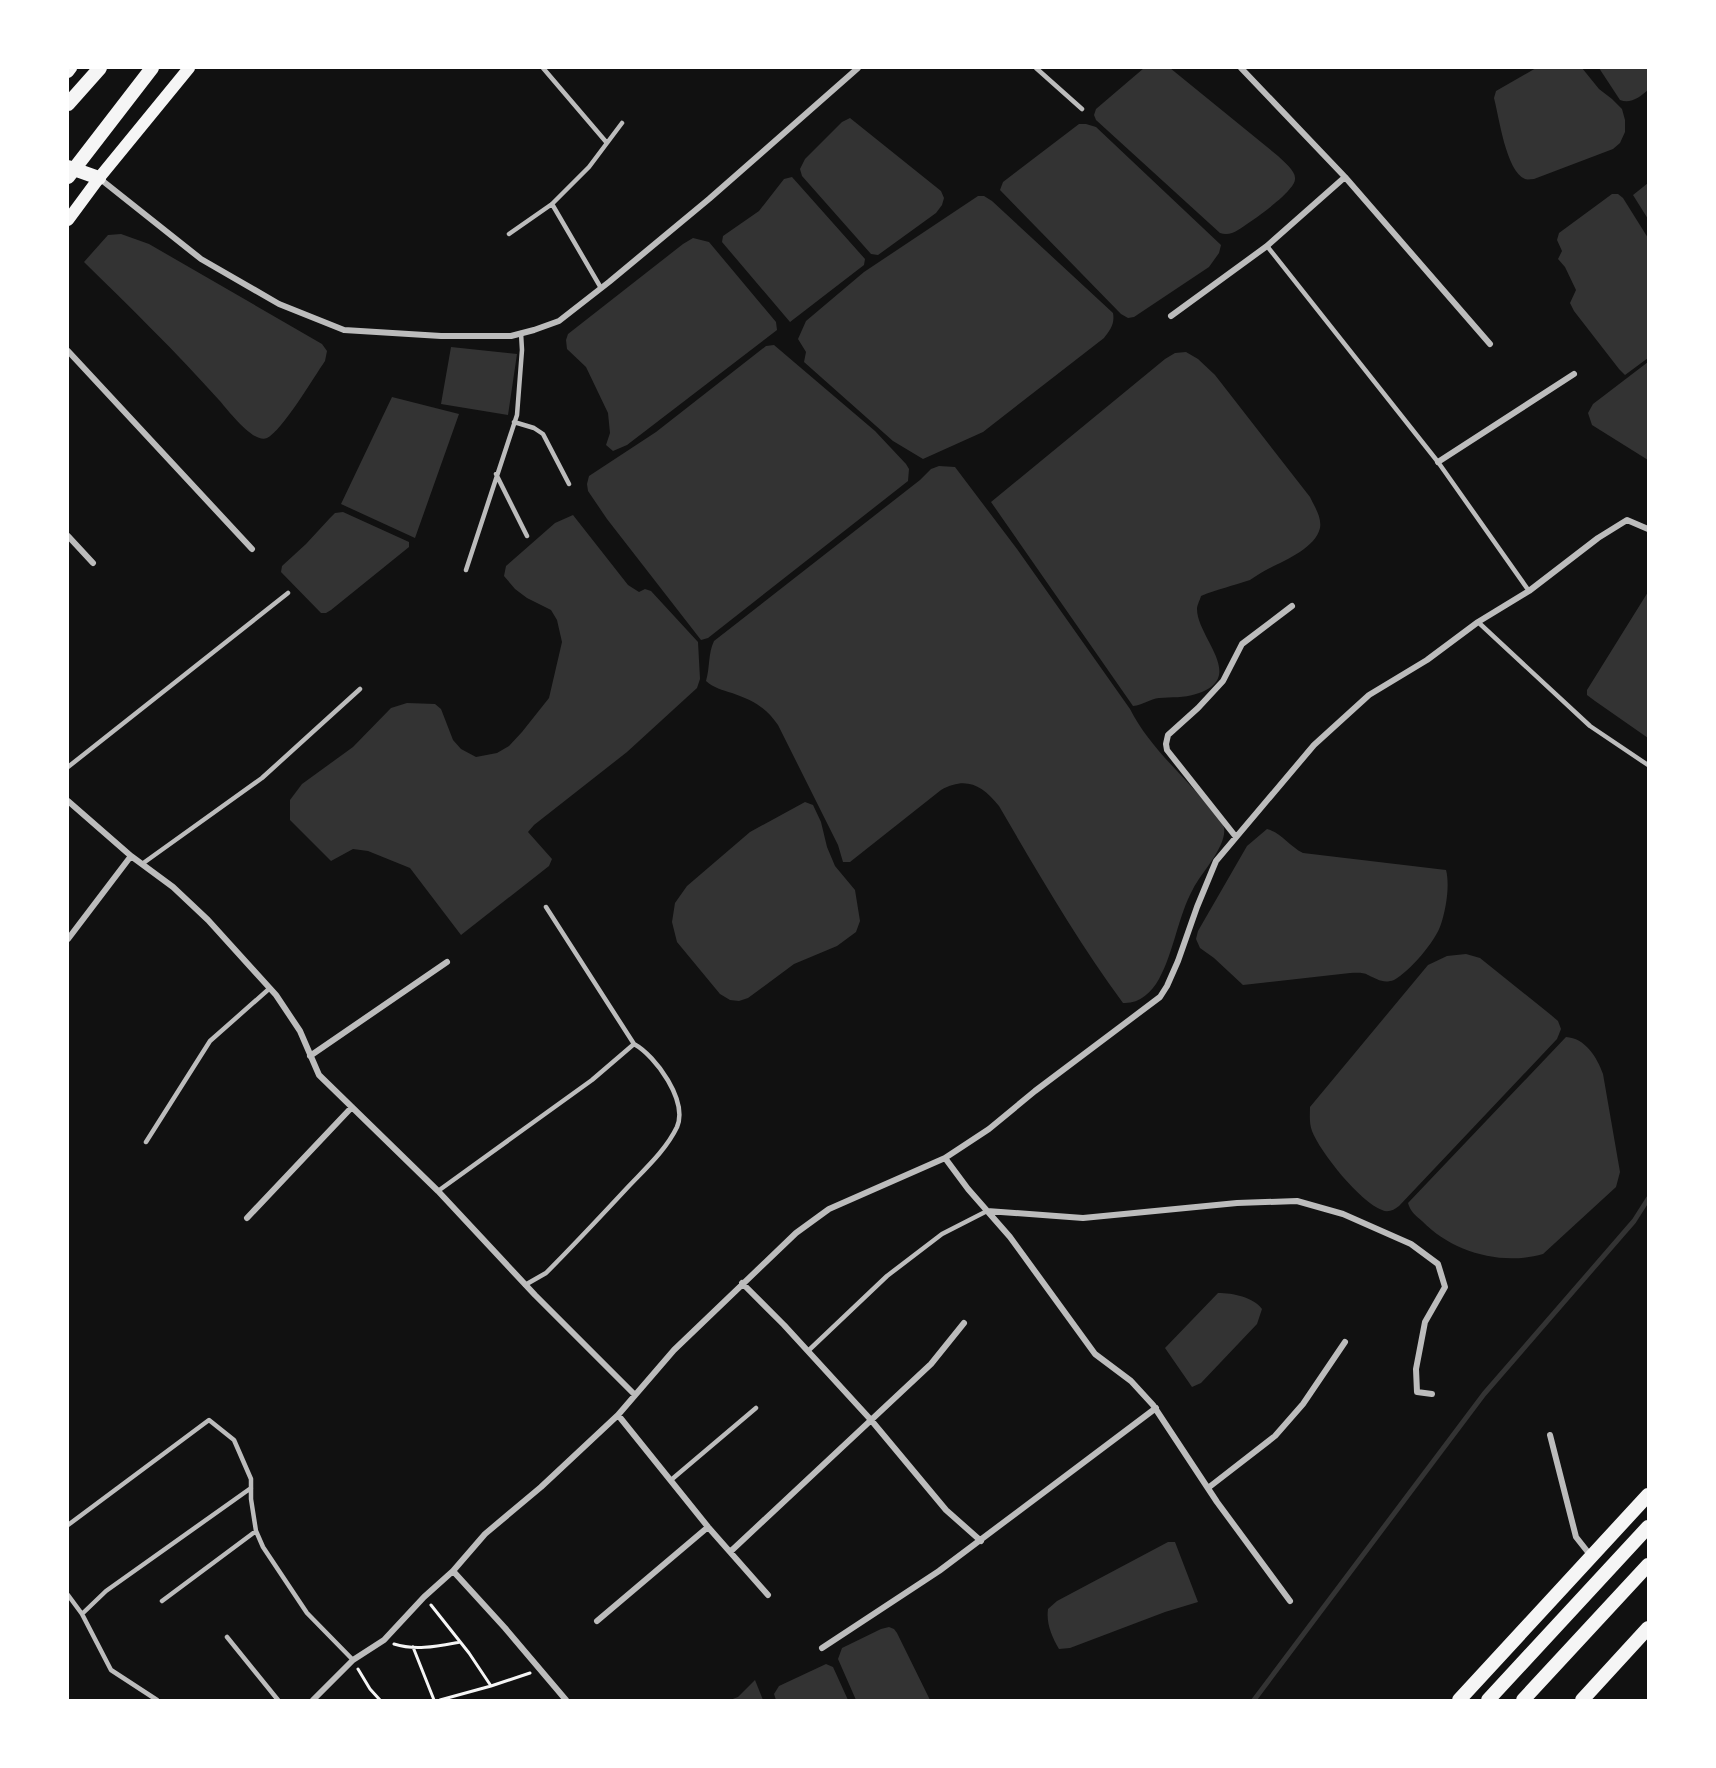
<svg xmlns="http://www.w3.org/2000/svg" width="1716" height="1768" font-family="'Space Grotesk',sans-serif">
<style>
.water{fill:#333}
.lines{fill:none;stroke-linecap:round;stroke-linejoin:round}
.stream{stroke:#333;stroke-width:5}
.path{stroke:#f5f5f5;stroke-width:3}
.service{stroke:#bcbcbc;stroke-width:4.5}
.minor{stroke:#bcbcbc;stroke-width:6}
.secondary{stroke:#f5f5f5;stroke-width:12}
.primary{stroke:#f5f5f5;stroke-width:14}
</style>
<rect width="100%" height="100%" fill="#111"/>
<!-- water -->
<path class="water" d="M1144 68H1170L1278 156C1284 162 1296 171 1295 179 1295 192 1249 223 1238 230 1232 234 1226 235 1220 233L1096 120 1094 115 1096 109Z
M1536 68H1582L1599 89 1612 99 1622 109 1625 120V132L1620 143 1613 149 1534 179C1531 179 1527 180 1525 179 1506 171 1499 117 1494 98L1496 91Z
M1599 68H1648V90C1640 97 1631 104 1620 100Z
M850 118 941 191 944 198 942 205 936 213 878 255 871 254 802 176 800 169 805 159 842 122Z
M1079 124H1086L1096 127 1221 245 1219 253 1209 267 1134 317 1128 318 1121 314 1000 190 1003 182Z
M792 177 865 259 864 265 790 322 722 242 723 236 759 211 784 179Z
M1648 183V219L1633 195Z
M1612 194H1618L1623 198 1648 238V358L1625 375 1619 369 1574 311 1570 303 1576 290 1565 267 1558 259 1562 251 1557 240 1559 233Z
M978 196H984L992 201 1113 313C1115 324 1110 330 1104 338L983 432 923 459 893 441 804 362 806 352 798 339 806 321 864 272Z
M121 234 149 244 322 344 327 351 325 361C314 377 282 431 267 438 253 444 228 410 219 400 176 352 130 307 84 262L108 235Z
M693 238 709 242 776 322 777 330 627 445 613 451 606 445 610 433 608 413 586 367 567 349 566 340 568 334 683 244Z
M774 345 875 431 906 464 909 469 908 481 708 638 701 640 607 519 588 491 587 484 589 476 656 432 766 346Z
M451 347 517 354 508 415 441 404Z
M1186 352 1198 359 1215 375 1310 497C1314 506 1322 517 1320 528 1315 549 1283 561 1266 570 1260 573 1255 577 1250 580 1233 586 1217 589 1201 596 1200 600 1197 605 1197 609 1197 638 1248 678 1196 694 1184 698 1171 697 1159 698 1150 699 1143 705 1133 706L991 502 1165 359 1175 353Z
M1648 362V460L1592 425 1588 413 1593 404Z
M392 397 459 414 415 538 341 504Z
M939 466 955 467 1017 549 1130 709C1148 745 1180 772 1205 802 1211 810 1222 819 1224 828 1227 846 1201 873 1193 889 1178 916 1174 952 1159 979 1151 993 1139 1004 1123 1003 1077 940 1038 873 999 806 982 785 966 776 941 790L850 862H843L838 845 778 725C766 707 752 700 732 693 722 690 714 688 706 681 710 668 708 653 714 641L920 480 931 469Z
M343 512 409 542V547L331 610 326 613H321L281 572 282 566 306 544 330 518 335 513Z
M573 515 628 585 639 592 645 589 651 591 698 642 700 679 697 688 627 752 534 825 528 832 552 859 549 866 461 935 410 868 368 851 353 849 331 861 290 820V800L302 784 353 747 391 708 407 703 435 704 441 709 453 740 461 749 476 757 497 753 509 746 522 732 549 698 562 642 557 620 551 610 527 598 515 589 504 576 506 566 555 523Z
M1648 592V738L1595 701 1587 695V690Z
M805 802 813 805 821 822 827 847 835 866 855 890 860 921 856 932 837 946 794 964 748 998 739 1001 730 1000 720 994 677 942 672 922 675 903 687 886 750 832Z
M1267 829C1282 833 1289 846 1303 853L1446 870C1450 885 1446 909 1441 924 1436 941 1409 972 1394 980 1383 984 1377 979 1368 975 1363 972 1356 973 1350 973L1243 985 1214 958 1200 948 1196 939 1198 931 1247 846Z
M1466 954 1480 958 1551 1015 1558 1021 1561 1029 1557 1039 1399 1206C1394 1210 1388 1213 1382 1210 1360 1202 1320 1152 1312 1131 1309 1123 1310 1115 1310 1107L1428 965 1447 956Z
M1566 1037C1585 1038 1597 1057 1603 1074L1620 1172 1616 1187 1543 1254C1501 1266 1452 1252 1422 1221 1416 1216 1410 1211 1408 1203Z
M1218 1293C1233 1293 1253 1297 1262 1309L1257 1324 1201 1383 1192 1387 1165 1348Z
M1168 1542H1175L1198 1602 1165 1612 1070 1648 1059 1649C1052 1637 1046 1624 1048 1609L1057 1601Z
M889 1627 894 1629 897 1633 930 1700H856L838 1659 842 1648 881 1629Z
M826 1664 833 1667 848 1700H776L774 1694 779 1686Z
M755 1680 763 1700H730L738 1697Z"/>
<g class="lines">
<!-- stream -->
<path class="stream" d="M1254 1700 1484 1394 1634 1221 1648 1199"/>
<!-- path -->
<path class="path" d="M431 1605 469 1653 491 1686
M394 1644C416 1651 438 1646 460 1642
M413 1647 434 1700
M358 1669 370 1689 380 1700
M440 1700 491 1686 530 1673"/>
<!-- service -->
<path class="service" d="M543 68 607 143
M1036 68 1082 109
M552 204 601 288
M509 234 552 204 589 167 622 123
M1267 246 1438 462 1529 591
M514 422 534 428 543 434 569 484
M496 474 527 536
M466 570 517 415 522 350 521 333
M1478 622 1590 726 1648 765
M68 767 288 593
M142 864 262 778 360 689
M146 1142 210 1041 270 988
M438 1191 592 1080 634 1044
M525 1285 546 1273C574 1245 601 1216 628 1187 645 1169 666 1150 677 1127 688 1101 656 1056 634 1044L546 907
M808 1351 887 1276 942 1234 987 1211
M671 1480 756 1408
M68 1525 209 1420 234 1440 251 1479V1499L256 1531 263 1547 307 1613 353 1660
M68 1595 82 1614 111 1670 157 1700
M162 1601 256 1531
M82 1614 106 1591 251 1488
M227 1637 278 1700"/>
<!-- minor -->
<path class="minor" d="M1241 68 1345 177 1490 344
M99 178 201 259 279 304 344 330 441 336H511L534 330 559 321 609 282 709 199 858 68
M1171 316 1267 246 1345 177
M68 351 252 549
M1438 462 1574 374
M68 536 93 563
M68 801 131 856 173 887 208 920 276 995 300 1031 319 1075 438 1191 535 1295 634 1394
M1236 837 1167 750 1166 744 1168 735 1198 708 1223 681 1242 644 1292 606
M68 939 131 856
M310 1056 447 962
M945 1158 968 1189 1010 1237 1095 1354 1131 1381 1153 1405 1217 1502 1290 1601
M987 1211 1083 1218 1237 1203 1297 1201 1343 1214 1411 1244 1438 1264 1445 1287 1425 1322 1416 1369 1417 1392 1432 1394
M247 1218 352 1107
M742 1283 784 1325 871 1420 946 1510 981 1541
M618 1415 708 1527 768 1595
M1550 1435 1576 1537 1591 1556
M1208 1488 1275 1436 1303 1404 1345 1342
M730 1552 931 1364 964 1323
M453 1571 505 1628 566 1700
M597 1621 708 1527
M822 1648 939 1571 1156 1408
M313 1700 353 1660 384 1640 424 1597 453 1571 485 1534 541 1487 618 1415 674 1350 796 1233 829 1209 945 1158 989 1129 1035 1091 1160 997 1167 986 1178 961 1197 907 1216 861 1314 745 1369 695 1427 660 1478 622 1529 591 1598 538 1627 520 1648 529"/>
<!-- secondary -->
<path class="secondary" d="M68 72 71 68
M68 220 99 178 189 68"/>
<!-- primary -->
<path class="primary" d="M68 104 100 68
M68 167 99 178
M68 177 152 68
M1459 1700 1648 1495
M1488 1700 1648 1527
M1523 1700 1648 1565
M1582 1700 1648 1628"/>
</g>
<!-- border -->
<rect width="1716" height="1768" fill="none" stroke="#ffffff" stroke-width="138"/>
</svg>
